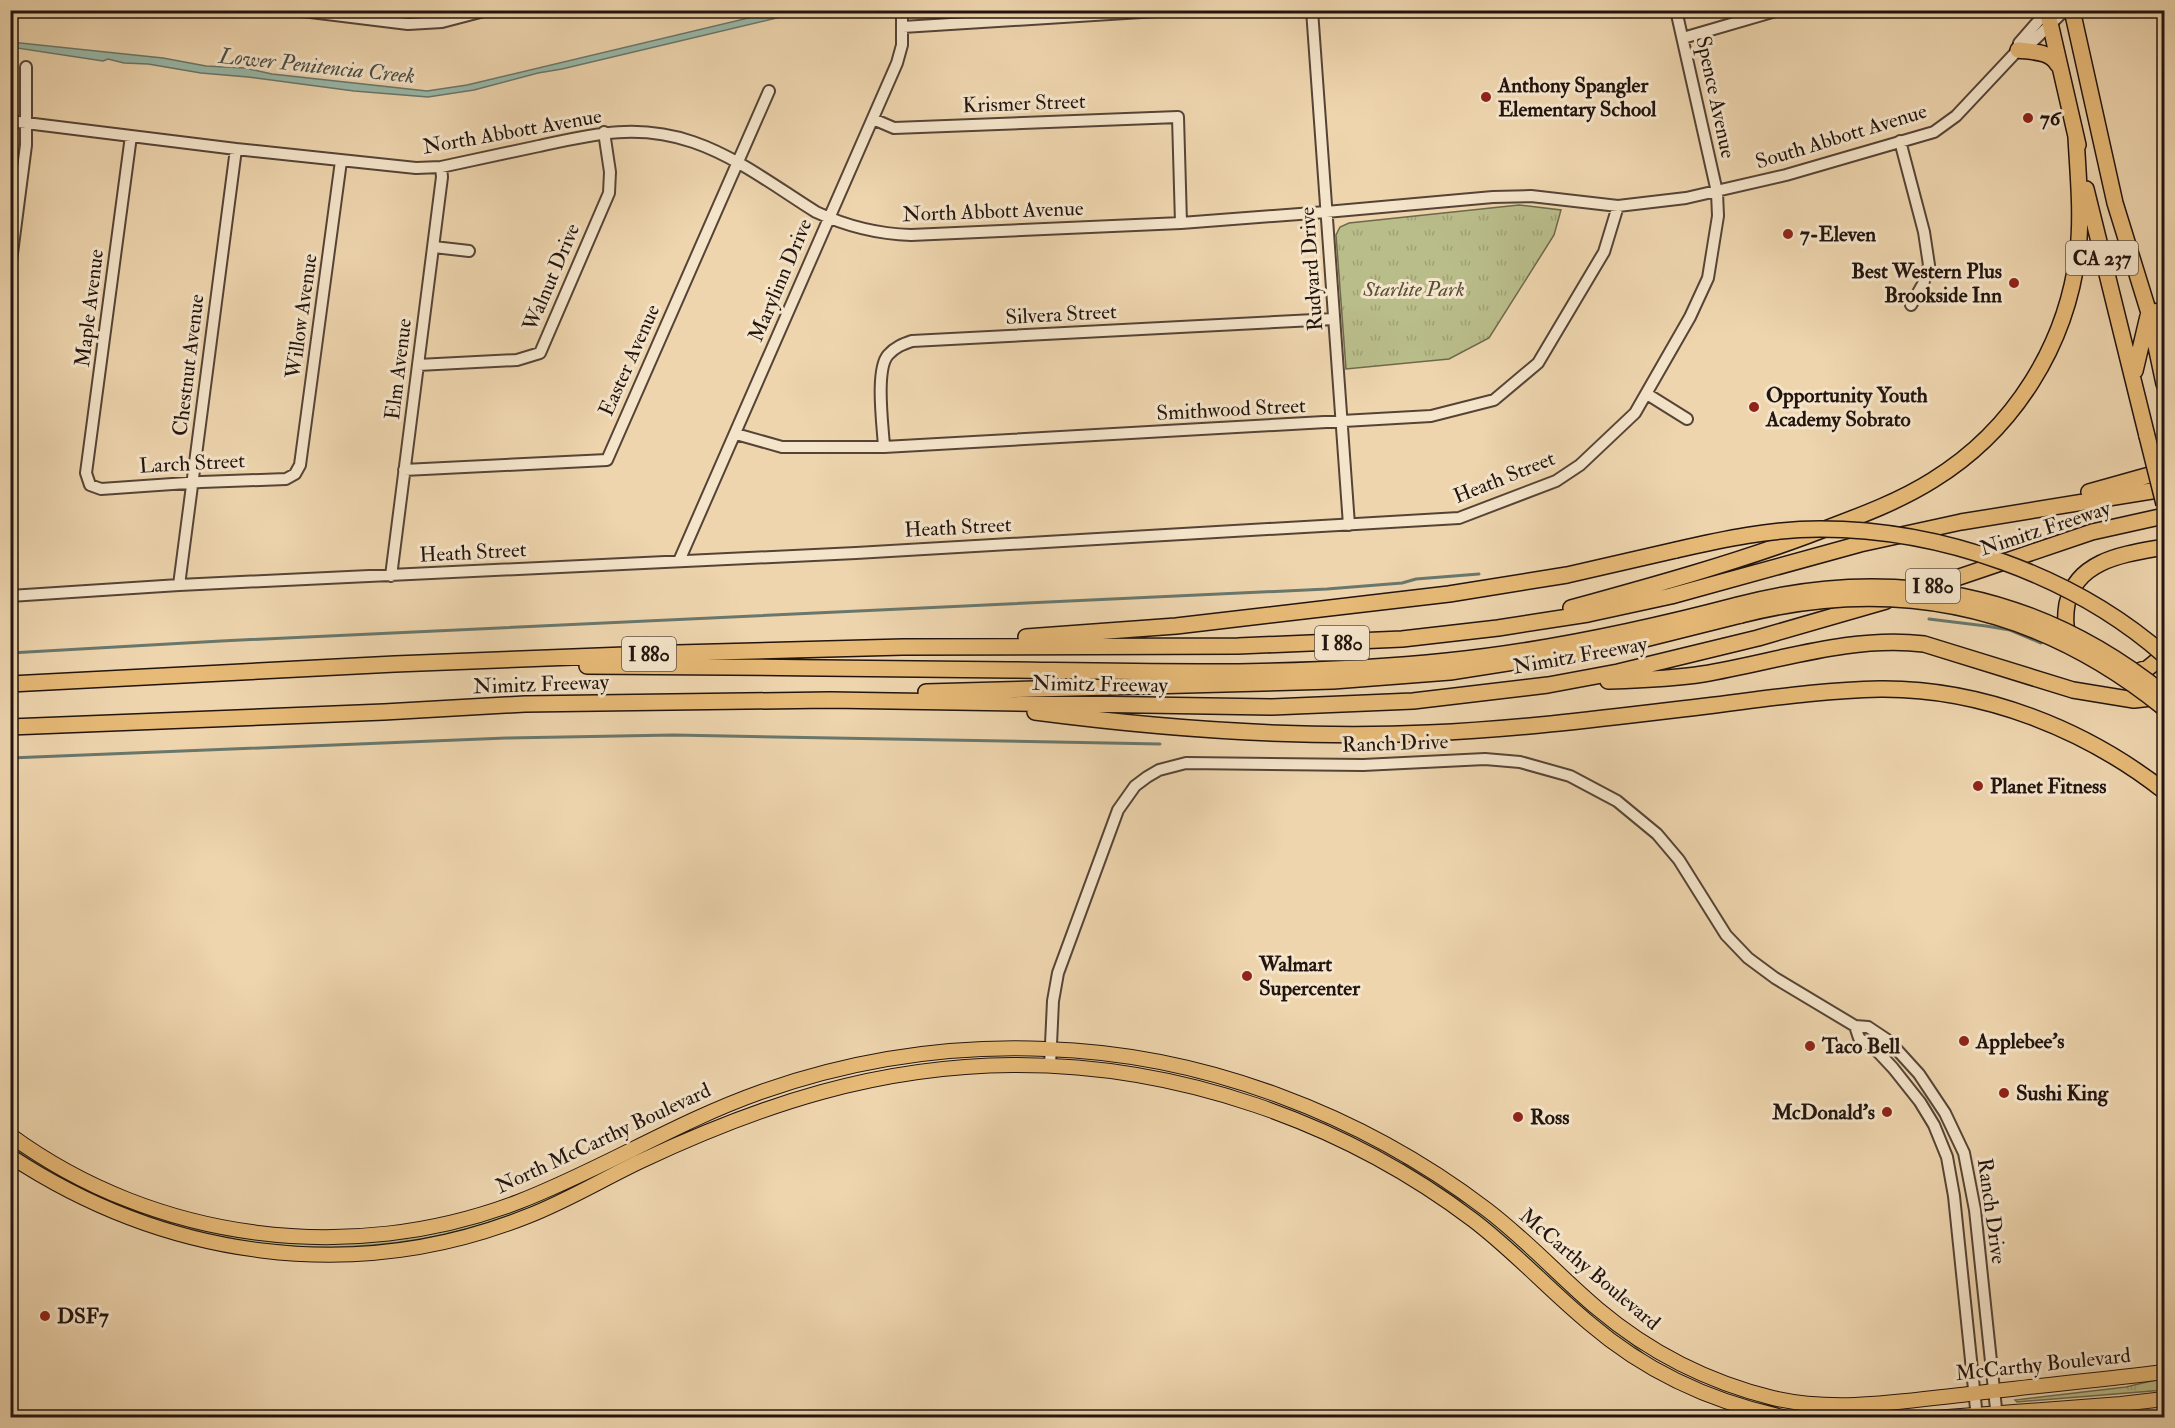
<svg xmlns="http://www.w3.org/2000/svg" width="2175" height="1428" font-family="'IM FELL Double Pica',serif">
<style>
.grass{fill:url(#grass-tufts);stroke:#6e684c;stroke-width:1.5}
.water{fill:#99b9aa;stroke:#69776c;stroke-width:1.5}
.lines{fill:none;stroke-linecap:round;stroke-linejoin:round}
.stream{stroke:#69776c;stroke-width:3}
.minor-casing{stroke:#554436;stroke-width:14}
.major-casing{stroke:#22140e;stroke-width:16}
.highway-casing{stroke:#22140e;stroke-width:18}
.minor{stroke:#f4e4ca;stroke-width:10}
.major{stroke:#e7ba77;stroke-width:14}
.highway{stroke:#e7ba77;stroke-width:15}
.highway-bridge-casing{stroke:#22140e;stroke-width:18;stroke-linecap:butt}
.highway-bridge{stroke:#e7ba77;stroke-width:15}
.poi-dot{fill:#8f2418;stroke:#f4e4ca;stroke-width:2}
.labels{text-anchor:middle;stroke-width:6;stroke-linejoin:round;paint-order:stroke}
.shield{fill:#f4e4ca;stroke:#615246;stroke-width:1.5}
.shield-label{font-size:20px;font-weight:bold;fill:#22140e}
.poi-label{font-size:21px;font-weight:bold;fill:#22140e;stroke:#f4e4ca;text-anchor:start}
.street-label{font-size:21px;fill:#22140e;stroke:#f4e4ca}
.park-label{font-size:21px;font-style:italic;fill:#574f39;stroke:#f4e4ca}
.water-label{font-size:22px;font-style:italic;fill:#4c4e45;stroke:#f4e4ca}
</style>
<defs>
<pattern id="grass-tufts" width="24" height="20" patternUnits="userSpaceOnUse" patternTransform="scale(1.5)"><rect width="24" height="20" fill="#b9bd8a"/><path d="M3 7l-1-3M5 7V3M7 7l1-3M15 17l-1-3M17 17v-4M19 17l1-3" fill="none" stroke="#9fa276"/></pattern>
</defs>
<rect width="100%" height="100%" fill="#eed5ae"/>
<filter id="stains"><feTurbulence type="fractalNoise" baseFrequency=".00333" numOctaves="4"/><feColorMatrix values="0 0 0 0 .2 0 0 0 0 .09 0 0 0 0 .02 0 0 0 .5 -.17"/></filter>
<radialGradient id="worn" r=".72"><stop offset=".6" stop-color="#630" stop-opacity="0"/><stop offset="1" stop-color="#630" stop-opacity=".3"/></radialGradient>
<!-- grass -->
<path class="grass" d="M1519 205 1561 210 1554 235 1489 338 1449 359 1346 369 1336 235 1340 227 1349 223Z
M10 1145 46 1163 214 1229 426 1232 635 1152C602 1172 570 1191 535 1206 405 1260 252 1261 122 1208 83 1192 46 1170 11 1147Z
M1403 1163 1458 1199 1480 1210 1647 1357 1620 1340 1582 1309 1494 1228Z
M2164 1378V1390L2017 1402 2015 1400 2126 1387Z"/>
<!-- water -->
<path class="water" d="M778 11H806L562 69 538 73 474 90 428 97 354 91 248 77 201 73 148 64 124 63 108 59 103 61 10 47 11 42 163 58 206 66 245 68 272 74 427 91 467 85Z"/>
<g class="lines">
<!-- stream -->
<path class="stream" d="M1929 619 1986 626 2010 630 2041 643
M10 653 221 641 1327 589 1402 583 1416 579 1479 574
M10 758 506 738 674 735 1160 744"/>
<defs>
<path id="minor" d="M294 10 408 24 442 22 488 10
M1312 10 1349 525
M903 27 1173 10
M1683 38 1779 10
M2018 50 2019 43 2048 10
M873 119 894 128 1178 117 1181 223
M10 121 236 149 416 168 441 167C473 160 506 153 539 146 593 134 638 123 693 142 737 157 776 187 816 212 846 226 878 234 911 235L1181 223 1326 212 1493 197 1531 196 1618 206 1686 198 1786 175 1934 132 1956 116 2018 50 2026 48 2065 10
M131 136 86 473 90 485 101 489 201 482 286 479 295 474 300 465 341 161
M1900 141 1924 232 1929 265 1923 284 1911 305
M434 247 469 251
M10 269 26 145V67
M418 365 517 360 540 353 609 193 610 172 604 132
M1647 394 1687 419
M736 434 782 447H884L1431 416 1494 400 1538 363 1604 252 1618 206
M884 447C883 427 875 370 888 355 895 347 903 344 912 341L1334 319
M404 470 607 460 769 91
M679 561 897 63 902 45V10
M391 576 442 177 441 167
M179 585 236 149
M10 596 179 585 856 553 1459 518 1556 481 1580 465 1635 413 1690 317 1708 278 1718 216 1717 192 1676 10
M1855 1026 1859 1038 1879 1053 1893 1068 1920 1102 1934 1125 1947 1157 1954 1196 1977 1418
M1050 1066 1053 1001 1058 973 1118 810 1135 786 1147 777 1159 770 1186 763 1363 765 1485 759 1520 762 1570 776 1617 801 1657 834 1679 860 1726 935 1748 958 1775 978 1855 1026 1868 1027 1889 1041 1919 1074 1945 1113 1964 1153 1975 1210 1997 1418"/>
<path id="major" d="M10 1135C156 1242 350 1266 518 1202 601 1170 676 1122 761 1092 852 1060 949 1045 1046 1049 1203 1054 1361 1114 1486 1209 1526 1239 1560 1277 1598 1309 1649 1352 1708 1382 1773 1398 1837 1413 1903 1401 1969 1394 2034 1386 2099 1380 2164 1372
M10 1156C165 1258 353 1286 528 1216 567 1201 603 1179 641 1161 762 1104 878 1066 1013 1065 1177 1064 1342 1121 1473 1220 1514 1251 1549 1290 1589 1323 1646 1372 1714 1403 1788 1418
M1934 1418 2121 1404 2164 1399"/>
<path id="highway" d="M2047 10 2078 145
M2072 10 2115 203 2149 313 2164 384
M2018 50C2033 52 2050 51 2058 65
M2086 189 2147 436
M2149 313 2164 310
M2135 371 2148 316
M2089 492 2164 471
M1918 591 2092 532 2164 516
M1571 608C1651 586 1731 564 1809 535 1851 519 1895 504 1933 480 2014 430 2067 345 2078 251 2082 213 2078 175 2076 137
M1026 637 1176 626 1449 594 1567 575 1676 550
M2070 641C2065 630 2065 616 2067 604 2077 559 2126 554 2164 547
M587 666C728 667 870 668 1011 670 1157 672 1302 676 1447 661 1546 651 1643 630 1738 605
M2125 675 2148 668 2164 655
M1608 681C1639 680 1672 679 1703 674 1776 662 1850 635 1924 644L2073 690 2134 700 2160 697
M10 684 395 664 677 653 903 647 1238 646 1402 639 1498 628 1588 614 1671 596 1860 544 1961 522 2164 489
M926 692 1333 681 1450 672 1617 646 1741 615
M1035 712C1166 729 1298 739 1429 733 1522 729 1614 717 1707 706 1764 699 1822 690 1880 689 1982 688 2085 729 2164 791
M10 727 384 712 525 704 830 700 1272 707 1413 701 1548 685 1618 672 1758 638 1886 601"/>
</defs>
<!-- minor casing -->
<use href="#minor" class="minor-casing"/>
<!-- major casing -->
<use href="#major" class="major-casing"/>
<!-- highway casing -->
<use href="#highway" class="highway-casing"/>
<!-- minor -->
<use href="#minor" class="minor"/>
<!-- major -->
<use href="#major" class="major"/>
<!-- highway -->
<use href="#highway" class="highway"/>
<defs>
<path id="highway-bridge" d="M2147 436 2164 504
M1676 550C1724 539 1771 529 1820 529 1941 529 2073 575 2164 655
M1738 605C1894 564 2039 593 2164 694
M1741 615C1898 575 2038 606 2164 708"/>
</defs>
<!-- highway-bridge casing -->
<use href="#highway-bridge" class="highway-bridge-casing"/>
<!-- highway-bridge -->
<use href="#highway-bridge" class="highway-bridge"/>
</g>
<!-- markers -->
<g class="poi-dot">
<circle cx="1486" cy="97" r="6"/>
<circle cx="2028" cy="118" r="6"/>
<circle cx="1788" cy="234" r="6"/>
<circle cx="2014" cy="283" r="6"/>
<circle cx="1754" cy="407" r="6"/>
<circle cx="1978" cy="786" r="6"/>
<circle cx="1247" cy="976" r="6"/>
<circle cx="1964" cy="1041" r="6"/>
<circle cx="1810" cy="1046" r="6"/>
<circle cx="2004" cy="1093" r="6"/>
<circle cx="1887" cy="1112" r="6"/>
<circle cx="1518" cy="1117" r="6"/>
<circle cx="45" cy="1316" r="6"/>
</g>
<g class="labels">
<!-- shield labels -->
<g class="shield">
<rect x="2066" y="241" width="72" height="34" rx="4.5"/>
<rect x="1906" y="569" width="54" height="34" rx="4.5"/>
<rect x="1315" y="626" width="54" height="34" rx="4.5"/>
<rect x="622" y="637" width="54" height="34" rx="4.5"/>
</g>
<g class="shield-label">
<text x="2102" y="265">CA 237</text>
<text x="1933" y="593">I 880</text>
<text x="1342" y="650">I 880</text>
<text x="649" y="661">I 880</text>
</g>
<!-- poi labels -->
<g class="poi-label">
<text x="1498" y="92">Anthony Spangler<tspan x="1498" dy="24">Elementary School</tspan></text>
<text x="2040" y="125">76</text>
<text x="1800" y="241">7-Eleven</text>
<text x="2002" y="278" text-anchor="end">Best Western Plus<tspan x="2002" dy="24">Brookside Inn</tspan></text>
<text x="1766" y="402">Opportunity Youth<tspan x="1766" dy="24">Academy Sobrato</tspan></text>
<text x="1990" y="793">Planet Fitness</text>
<text x="1259" y="971">Walmart<tspan x="1259" dy="24">Supercenter</tspan></text>
<text x="1976" y="1048">Applebee's</text>
<text x="1822" y="1053">Taco Bell</text>
<text x="2016" y="1100">Sushi King</text>
<text x="1875" y="1119" text-anchor="end">McDonald's</text>
<text x="1530" y="1124">Ross</text>
<text x="57" y="1323">DSF7</text>
</g>
<!-- street labels -->
<g class="street-label">
<text transform="translate(1716 97) rotate(78)" y="7">Spence Avenue</text>
<text transform="translate(1024 103) rotate(-2)" y="7">Krismer Street</text>
<text transform="translate(512 131) rotate(-10)" y="7">North Abbott Avenue</text>
<text transform="translate(1841 136) rotate(-17)" y="7">South Abbott Avenue</text>
<text transform="translate(993 211) rotate(-2)" y="7">North Abbott Avenue</text>
<text transform="translate(1311 269) rotate(-94)" y="7">Rudyard Drive</text>
<text transform="translate(551 277) rotate(-67)" y="7">Walnut Drive</text>
<text transform="translate(780 280) rotate(-67)" y="7">Marylinn Drive</text>
<text transform="translate(89 308) rotate(-83)" y="7">Maple Avenue</text>
<text transform="translate(1061 314) rotate(-3)" y="7">Silvera Street</text>
<text transform="translate(301 316) rotate(-82)" y="7">Willow Avenue</text>
<text transform="translate(629 360) rotate(-66)" y="7">Easter Avenue</text>
<text transform="translate(188 365) rotate(-83)" y="7">Chestnut Avenue</text>
<text transform="translate(398 369) rotate(-83)" y="7">Elm Avenue</text>
<text transform="translate(1231 409) rotate(-3)" y="7">Smithwood Street</text>
<text transform="translate(192 463) rotate(-3)" y="7">Larch Street</text>
<text transform="translate(1504 477) rotate(-22)" y="7">Heath Street</text>
<text transform="translate(958 527) rotate(-3)" y="7">Heath Street</text>
<text transform="translate(2045 528) rotate(-18)" y="7">Nimitz Freeway</text>
<text transform="translate(473 552) rotate(-3)" y="7">Heath Street</text>
<text transform="translate(1580 655) rotate(-10)" y="7">Nimitz Freeway</text>
<text transform="translate(541 684) rotate(-2)" y="7">Nimitz Freeway</text>
<text transform="translate(1100 684) rotate(1)" y="7">Nimitz Freeway</text>
<text transform="translate(1395 743) rotate(-2)" y="7">Ranch Drive</text>
<text transform="translate(603 1138) rotate(-25)" y="7">North McCarthy Boulevard</text>
<text transform="translate(1992 1211) rotate(82)" y="7">Ranch Drive</text>
<text transform="translate(1590 1269) rotate(40)" y="7">McCarthy Boulevard</text>
<text transform="translate(2043 1364) rotate(-6)" y="7">McCarthy Boulevard</text>
</g>
<!-- park labels -->
<g class="park-label">
<text x="1414" y="296">Starlite Park</text>
</g>
<!-- water labels -->
<g class="water-label">
<text transform="translate(317 65) rotate(6)" y="8">Lower Penitencia Creek</text>
</g>
</g>
<!-- margin -->
<rect width="2175" height="1428" fill="none" stroke="#eed5ae" stroke-width="36"/>
<rect x="12" y="12" width="2151" height="1404" fill="none" stroke="#22140e" stroke-width="3"/>
<rect x="18" y="18" width="2139" height="1392" fill="none" stroke="#22140e" stroke-width="1.5"/>
<rect width="100%" height="100%" filter="url(#stains)"/>
<rect width="100%" height="100%" fill="url(#worn)"/>
</svg>
